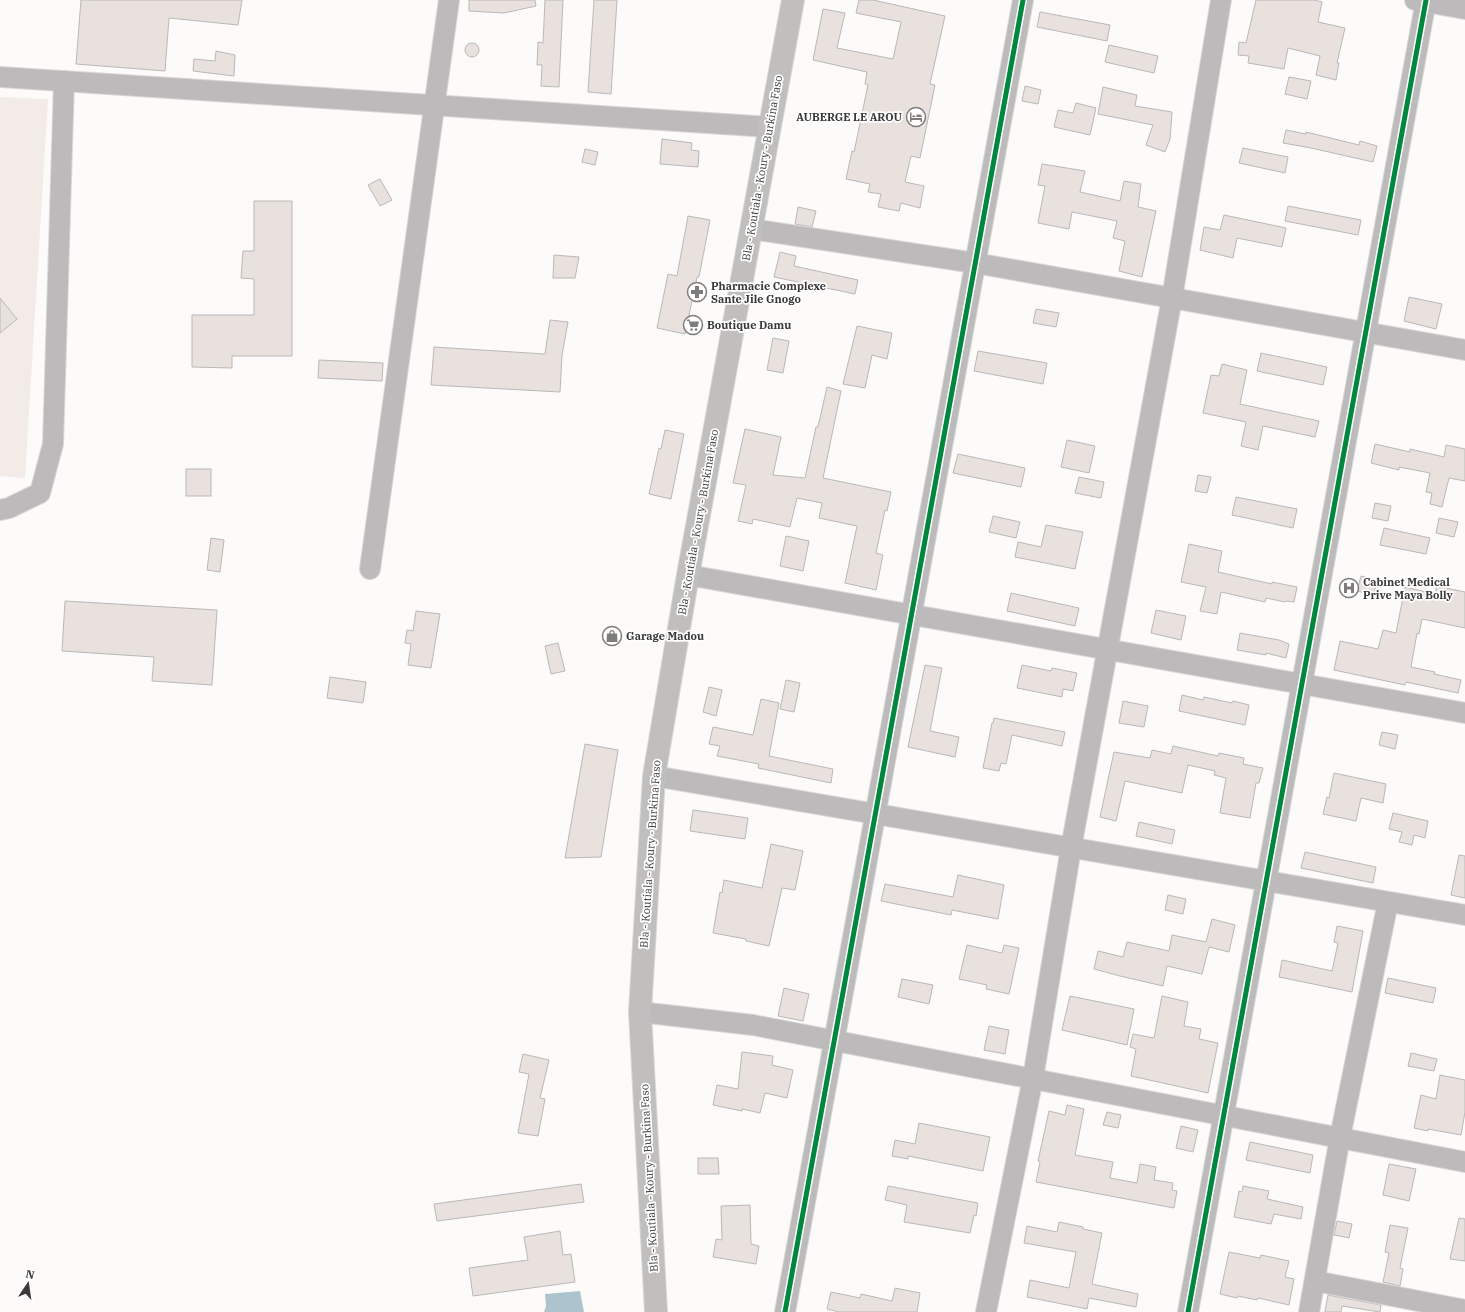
<svg xmlns="http://www.w3.org/2000/svg" width="1465" height="1312" font-family="'IBM Plex Serif',serif">
	<style>
		.built { fill: #f2ebe8 }
		.water { fill: #adc4ce }
		.building { fill: #e8e1dd; stroke: #bab8b8 }
		.lines { fill: none; stroke-linecap: round; stroke-linejoin: round }
		.street-casing { stroke: #d9d8d7; stroke-width: 22 }
		.primary-casing { stroke: #d9d8d7; stroke-width: 24 }
		.street { stroke: #bcbaba; stroke-width: 20 }
		.primary { stroke: #c0bfbd; stroke-width: 22 }
		.cycleway-casing { stroke: #fff; stroke-width: 8 }
		.cycleway { stroke: #00873e; stroke-width: 5 }
		.labels { text-anchor: middle; stroke-width: 3.5; stroke-linejoin: round; paint-order: stroke }
		.poi-label { font-size: 11px; font-weight: bold; fill: #3b3939; stroke: #fff; text-anchor: start }
		.street-label { font-size: 11px; fill: #3b3939; stroke: #fff }
	</style>
	<rect width="100%" height="100%" fill="#fdfbf9"/>
	<polygon class="built" points="0,97 48,99 25,478 0,476"/>
	<polygon class="water" points="580,1291 584,1312 544,1312 546,1306 545,1294"/>
	<g class="building">
		<polygon points="81,0 242,0 238,25 169,18 165,71 76,64"/>
		<polygon points="469,0 535,0 536,6 504,13 469,11"/>
		<polygon points="545,0 563,0 559,87 541,86 542,65 537,65 538,42 543,43"/>
		<polygon points="594,0 617,0 611,94 588,92"/>
		<polygon points="859,0 873,0 945,16 930,84 935,85 920,158 911,156 905,182 924,186 920,208 901,203 899,211 878,207 881,194 868,192 870,184 846,179 852,151 854,152 868,85 865,84 867,72 813,60 823,9 845,13 837,48 893,59 901,22 856,13"/>
		<polygon points="1256,0 1314,0 1322,2 1318,22 1345,28 1337,63 1339,63 1336,80 1316,75 1320,56 1288,48 1284,69 1248,63 1249,56 1238,55 1239,42 1246,43"/>
		<polygon points="1040,12 1110,25 1107,41 1037,27"/>
		<circle cx="472" cy="50" r="7"/>
		<polygon points="1109,45 1158,56 1154,73 1105,62"/>
		<polygon points="216,51 235,55 234,76 193,71 194,59 215,61"/>
		<polygon points="1289,77 1311,81 1307,99 1285,94"/>
		<polygon points="1025,86 1041,90 1038,104 1022,101"/>
		<polygon points="1103,87 1137,95 1135,106 1172,112 1170,139 1165,152 1146,145 1153,125 1098,114"/>
		<polygon points="1076,103 1096,108 1090,135 1054,127 1058,110 1073,113"/>
		<polygon points="1286,130 1306,134 1306,132 1359,145 1360,141 1377,146 1373,162 1311,148 1283,143"/>
		<polygon points="662,139 692,143 691,150 699,151 698,167 660,164"/>
		<polygon points="1243,148 1288,157 1285,173 1239,163"/>
		<polygon points="585,149 598,152 595,165 582,162"/>
		<polygon points="1042,164 1085,171 1080,192 1120,201 1124,181 1141,184 1138,207 1156,211 1142,277 1119,271 1125,241 1113,238 1117,221 1072,212 1069,229 1038,223 1045,186 1038,185"/>
		<polygon points="380,179 392,200 380,206 368,185"/>
		<polygon points="254,201 292,201 292,356 232,356 232,368 192,367 192,315 254,315 254,279 241,278 243,251 254,251"/>
		<polygon points="1288,206 1361,220 1358,235 1285,221"/>
		<polygon points="798,207 816,211 812,227 795,224"/>
		<polygon points="1224,215 1286,228 1282,247 1237,238 1233,258 1200,250 1204,227 1220,230"/>
		<polygon points="688,216 710,220 699,277 697,277 685,334 657,328 668,274 677,276"/>
		<polygon points="780,252 796,256 794,266 858,280 855,294 774,277"/>
		<polygon points="554,255 579,257 575,278 553,278"/>
		<polygon points="1409,297 1442,304 1436,329 1404,321"/>
		<polygon points="0,298 17,319 0,333"/>
		<polygon points="1036,309 1059,313 1056,327 1033,323"/>
		<polygon points="550,320 568,322 562,355 560,392 431,385 434,347 545,354"/>
		<polygon points="857,326 892,333 887,359 872,355 865,388 843,384"/>
		<polygon points="773,338 789,341 783,373 767,370"/>
		<polygon points="978,351 1047,363 1043,384 974,371"/>
		<polygon points="1261,353 1327,367 1323,385 1257,371"/>
		<polygon points="319,360 383,363 382,381 318,378"/>
		<polygon points="1222,364 1247,370 1240,404 1319,421 1315,437 1263,426 1258,450 1241,446 1246,422 1203,413 1211,375 1219,376"/>
		<polygon points="827,387 841,391 823,478 891,492 887,511 885,510 876,553 883,555 876,590 845,583 857,526 819,518 822,503 797,498 790,527 753,519 752,524 738,521 746,485 733,483 745,429 781,437 773,475 805,478 816,427 818,427"/>
		<polygon points="665,430 684,434 671,499 649,494 659,448 661,449"/>
		<polygon points="1067,440 1095,446 1089,473 1061,467"/>
		<polygon points="1375,444 1410,452 1410,449 1444,457 1446,445 1465,449 1465,481 1449,478 1442,507 1430,504 1432,493 1426,492 1430,473 1399,467 1399,470 1371,463"/>
		<polygon points="958,454 1025,468 1021,487 953,473"/>
		<rect x="186" y="469" width="25" height="27"/>
		<polygon points="1198,475 1211,477 1207,493 1195,491"/>
		<polygon points="1079,477 1104,482 1101,498 1075,493"/>
		<polygon points="1236,497 1297,509 1293,528 1232,515"/>
		<polygon points="1375,503 1391,506 1388,521 1372,518"/>
		<polygon points="993,516 1020,522 1016,538 989,532"/>
		<polygon points="1439,518 1458,522 1454,537 1436,533"/>
		<polygon points="1046,525 1083,532 1075,569 1015,557 1018,542 1041,547"/>
		<polygon points="1384,528 1430,538 1426,554 1380,545"/>
		<polygon points="786,536 809,541 803,571 780,566"/>
		<polygon points="211,538 224,540 220,572 207,570"/>
		<polygon points="1189,544 1222,551 1218,572 1272,584 1272,582 1297,587 1294,602 1286,601 1285,602 1266,598 1265,602 1221,592 1217,614 1200,611 1206,587 1181,582"/>
		<polygon points="1361,576 1377,580 1374,595 1357,591"/>
		<polygon points="1437,586 1465,592 1465,628 1422,619 1419,634 1417,633 1411,667 1435,672 1434,674 1461,680 1458,693 1406,682 1405,685 1334,670 1340,641 1378,649 1383,630 1396,633 1405,587 1435,594"/>
		<polygon points="1011,593 1079,608 1075,626 1007,611"/>
		<polygon points="65,601 217,610 212,685 152,681 154,657 62,651"/>
		<polygon points="1156,610 1186,616 1181,640 1151,633"/>
		<polygon points="416,611 440,614 431,668 408,665 411,644 405,643 407,630 413,631"/>
		<polygon points="1240,633 1279,640 1289,644 1286,658 1266,653 1266,655 1237,650"/>
		<polygon points="558,643 565,671 551,674 545,646"/>
		<polygon points="925,665 942,668 930,731 959,737 955,757 908,747"/>
		<polygon points="1022,665 1051,671 1052,668 1077,673 1073,691 1063,689 1062,697 1017,688"/>
		<polygon points="330,677 366,682 363,703 327,698"/>
		<polygon points="786,680 800,683 794,712 780,709"/>
		<polygon points="709,687 722,690 716,716 703,712"/>
		<polygon points="1182,695 1203,700 1204,697 1232,703 1233,701 1249,705 1245,725 1179,711"/>
		<polygon points="761,699 779,703 769,756 833,769 831,783 758,768 759,764 717,756 720,746 709,744 713,727 753,735"/>
		<polygon points="1123,701 1148,706 1144,727 1119,723"/>
		<polygon points="994,718 1065,732 1062,746 1012,735 1006,764 1001,763 999,771 983,768 992,723 993,723"/>
		<polygon points="1382,732 1398,735 1395,749 1379,745"/>
		<polygon points="585,744 618,750 601,857 565,858"/>
		<polygon points="1173,746 1218,756 1219,753 1244,758 1243,764 1263,768 1259,783 1256,783 1250,818 1220,813 1226,778 1214,775 1215,771 1188,765 1182,793 1125,781 1116,821 1100,817 1114,752 1150,758 1152,750 1171,754"/>
		<polygon points="1334,773 1386,784 1383,803 1361,798 1356,821 1323,814 1327,797 1329,798"/>
		<polygon points="693,810 748,818 745,839 690,831"/>
		<polygon points="1393,813 1428,821 1425,838 1414,835 1412,845 1399,842 1402,832 1389,829"/>
		<polygon points="1139,822 1175,830 1172,844 1136,836"/>
		<polygon points="771,844 803,851 795,890 782,888 769,946 746,941 746,939 713,933 720,892 722,893 724,880 762,888"/>
		<polygon points="1305,852 1376,867 1373,883 1301,868"/>
		<polygon points="1459,855 1465,856 1465,898 1451,895"/>
		<polygon points="958,875 1004,885 998,919 952,910 951,915 881,901 885,884 953,897"/>
		<polygon points="1168,895 1186,899 1183,914 1165,910"/>
		<polygon points="1212,919 1235,925 1229,952 1209,947 1202,974 1167,966 1163,986 1120,976 1094,969 1098,951 1123,957 1127,942 1169,951 1172,935 1206,942"/>
		<polygon points="1337,926 1363,931 1352,992 1279,977 1282,960 1332,971 1338,943 1334,942"/>
		<polygon points="967,945 1002,953 1004,945 1019,948 1009,994 986,989 987,985 959,979"/>
		<polygon points="1388,978 1436,988 1433,1003 1385,993"/>
		<polygon points="902,979 933,985 929,1004 898,997"/>
		<polygon points="784,988 809,994 803,1021 778,1016"/>
		<polygon points="1070,996 1134,1009 1127,1045 1062,1030"/>
		<polygon points="1162,996 1188,1002 1184,1026 1201,1029 1199,1039 1218,1043 1208,1093 1131,1076 1136,1049 1130,1047 1133,1034 1154,1038"/>
		<polygon points="989,1026 1009,1030 1005,1054 984,1050"/>
		<polygon points="742,1052 773,1056 772,1065 793,1070 787,1098 765,1093 760,1113 742,1109 742,1111 713,1105 717,1085 738,1089"/>
		<polygon points="1411,1053 1437,1059 1434,1071 1408,1066"/>
		<polygon points="523,1054 549,1060 540,1098 545,1099 538,1136 518,1133 529,1074 519,1072"/>
		<polygon points="1440,1075 1465,1080 1465,1112 1461,1135 1428,1129 1428,1131 1414,1128 1421,1095 1436,1099"/>
		<polygon points="1067,1105 1084,1109 1075,1155 1113,1162 1110,1178 1137,1183 1140,1164 1156,1167 1154,1180 1173,1183 1172,1190 1177,1191 1174,1208 1036,1182 1040,1162 1038,1161 1049,1111 1065,1115"/>
		<polygon points="1107,1112 1121,1115 1118,1128 1103,1125"/>
		<polygon points="919,1123 990,1137 983,1171 908,1156 908,1159 892,1156 895,1140 915,1144"/>
		<polygon points="1181,1126 1198,1130 1193,1152 1176,1148"/>
		<polygon points="1250,1142 1313,1155 1310,1173 1246,1160"/>
		<polygon points="698,1158 718,1158 719,1174 698,1174"/>
		<polygon points="1389,1164 1416,1169 1409,1201 1383,1195"/>
		<polygon points="581,1184 584,1202 437,1221 434,1204"/>
		<polygon points="888,1186 978,1203 976,1216 974,1215 970,1233 904,1222 907,1205 885,1200"/>
		<polygon points="1243,1186 1269,1191 1267,1199 1303,1207 1301,1219 1274,1214 1271,1224 1234,1217 1239,1191 1242,1192"/>
		<polygon points="750,1205 751,1244 759,1246 756,1264 713,1257 716,1239 722,1240 721,1206"/>
		<polygon points="1459,1218 1465,1219 1465,1261 1450,1259"/>
		<polygon points="1337,1221 1352,1224 1349,1238 1334,1235"/>
		<polygon points="1059,1222 1083,1227 1083,1229 1102,1233 1092,1284 1138,1294 1136,1307 1089,1298 1087,1309 1027,1297 1030,1280 1069,1288 1076,1252 1024,1243 1027,1226 1057,1232"/>
		<polygon points="1390,1225 1408,1228 1400,1268 1403,1269 1400,1286 1383,1282 1389,1253 1385,1252"/>
		<polygon points="560,1231 563,1255 571,1254 575,1282 473,1296 469,1268 528,1260 524,1237"/>
		<polygon points="1229,1252 1260,1258 1261,1255 1289,1261 1285,1277 1294,1279 1289,1305 1258,1298 1257,1300 1238,1296 1237,1298 1220,1294"/>
		<polygon points="895,1288 920,1293 917,1312 839,1312 827,1309 831,1292 860,1298 861,1294 892,1301"/>
		<polygon points="1328,1295 1381,1305 1380,1312 1342,1306 1341,1312 1325,1312"/>
	</g>
	<g class="lines">
		<defs>
			<g id="street">
				<polyline points="1415,0 1465,9"/>
				<polyline points="0,77 770,127"/>
				<polyline points="751,229 975,263 1465,350"/>
				<polyline points="0,510 9,508 40,493 53,444 64,81"/>
				<polyline points="370,569 449,0"/>
				<polyline points="688,575 1465,713"/>
				<polyline points="654,776 1465,915"/>
				<polyline points="640,1012 753,1025 1465,1162"/>
				<polyline points="1315,1281 1465,1310"/>
				<polyline points="785,1312 1023,0"/>
				<polyline points="986,1312 1033,1078 1071,848 1172,298 1221,0"/>
				<polyline points="1188,1312 1426,0"/>
				<polyline points="1309,1312 1340,1137 1388,902"/>
			</g>
			<polyline id="primary" points="656,1312 640,1012 654,776 688,575 793,0"/>
		</defs>
		<use href="#street" class="street-casing"/>
		<use href="#primary" class="primary-casing"/>
		<use href="#street" class="street"/>
		<use href="#primary" class="primary"/>
		<defs>
			<g id="cycleway">
				<polyline points="785,1312 1023,0"/>
				<polyline points="1188,1312 1426,0"/>
			</g>
		</defs>
		<use href="#cycleway" class="cycleway-casing"/>
		<use href="#cycleway" class="cycleway"/>
	</g>
	<defs>
		<symbol id="hotel-ring" viewBox="-11 -11 22 22"><circle r="9.5" fill="#fff" stroke="#7f7d7c" stroke-width="1.5"/><path d="M-6-4.5h1.5V1H6V5H4.5V3h-9V5H-6ZM-4 0a1.8 1.8 0 1 1 3.6 0ZM.5 0V-2.5h3Q6-2.5 6 0Z" fill="#7f7d7c"/></symbol>
		<symbol id="pharmacy-ring" viewBox="-11 -11 22 22"><circle r="9.5" fill="#fff" stroke="#7f7d7c" stroke-width="1.5"/><path d="M-2-6h4v4h4v4h-4v4h-4v-4h-4v-4h4Z" fill="#7f7d7c"/></symbol>
		<symbol id="supermarket-ring" viewBox="-11 -11 22 22"><circle r="9.5" fill="#fff" stroke="#7f7d7c" stroke-width="1.5"/><path d="M-6-5.5h2.5l.6 2H6L4.5 2H-2.5L-4.4-4H-6ZM-1.5 3.2a1.3 1.3 0 1 0 .1 0ZM3 3.2a1.3 1.3 0 1 0 .1 0Z" fill="#7f7d7c"/></symbol>
		<symbol id="hospital-ring" viewBox="-11 -11 22 22"><circle r="9.5" fill="#fff" stroke="#7f7d7c" stroke-width="1.5"/><path d="M-5-5h3v3.5h4V-5h3V5h-3V1.5h-4V5h-3Z" fill="#7f7d7c"/></symbol>
		<symbol id="shop-ring" viewBox="-11 -11 22 22"><circle r="9.5" fill="#fff" stroke="#7f7d7c" stroke-width="1.5"/><path d="M-5-2.5h2.3a2.7 3.5 0 0 1 5.4 0H5L5.5 6h-11ZM-1.5-2.5h3a1.5 2.3 0 0 0-3 0Z" fill="#7f7d7c"/></symbol>
	</defs>
	<g fill-rule="evenodd">
		<use href="#hotel-ring" x="905" y="106" width="22" height="22"/>
		<use href="#pharmacy-ring" x="686" y="281" width="22" height="22"/>
		<use href="#supermarket-ring" x="682" y="314" width="22" height="22"/>
		<use href="#hospital-ring" x="1338" y="577" width="22" height="22"/>
		<use href="#shop-ring" x="601" y="625" width="22" height="22"/>
	</g>
	<g class="labels">
		<g class="poi-label">
			<text x="902" y="121" text-anchor="end">AUBERGE LE AROU</text>
			<text x="711" y="290">Pharmacie Complexe<tspan x="711" dy="13">Sante Jile Gnogo</tspan></text>
			<text x="707" y="329">Boutique Damu</text>
			<text x="1363" y="586">Cabinet Medical<tspan x="1363" dy="13">Prive Maya Bolly</tspan></text>
			<text x="626" y="640">Garage Madou</text>
		</g>
		<g class="street-label">
			<text transform="translate(762 168) rotate(-80)" y="4">Bla - Koutiala - Koury - Burkina Faso</text>
			<text transform="translate(698 522) rotate(-80)" y="4">Bla - Koutiala - Koury - Burkina Faso</text>
			<text transform="translate(650 854) rotate(-86)" y="4">Bla - Koutiala - Koury - Burkina Faso</text>
			<text transform="translate(649 1178) rotate(-93)" y="4">Bla - Koutiala - Koury - Burkina Faso</text>
		</g>
	</g>
	<g transform="translate(28 1284) rotate(13)" stroke="#ffffff" stroke-width="3" paint-order="stroke">
	<path d="M0-3L7 15L0 10L-7 15Z" fill="#3b3939"/>
	<text y="-6" font-size="11" font-weight="bold" text-anchor="middle" fill="#3b3939">N</text>
	</g>
</svg>
